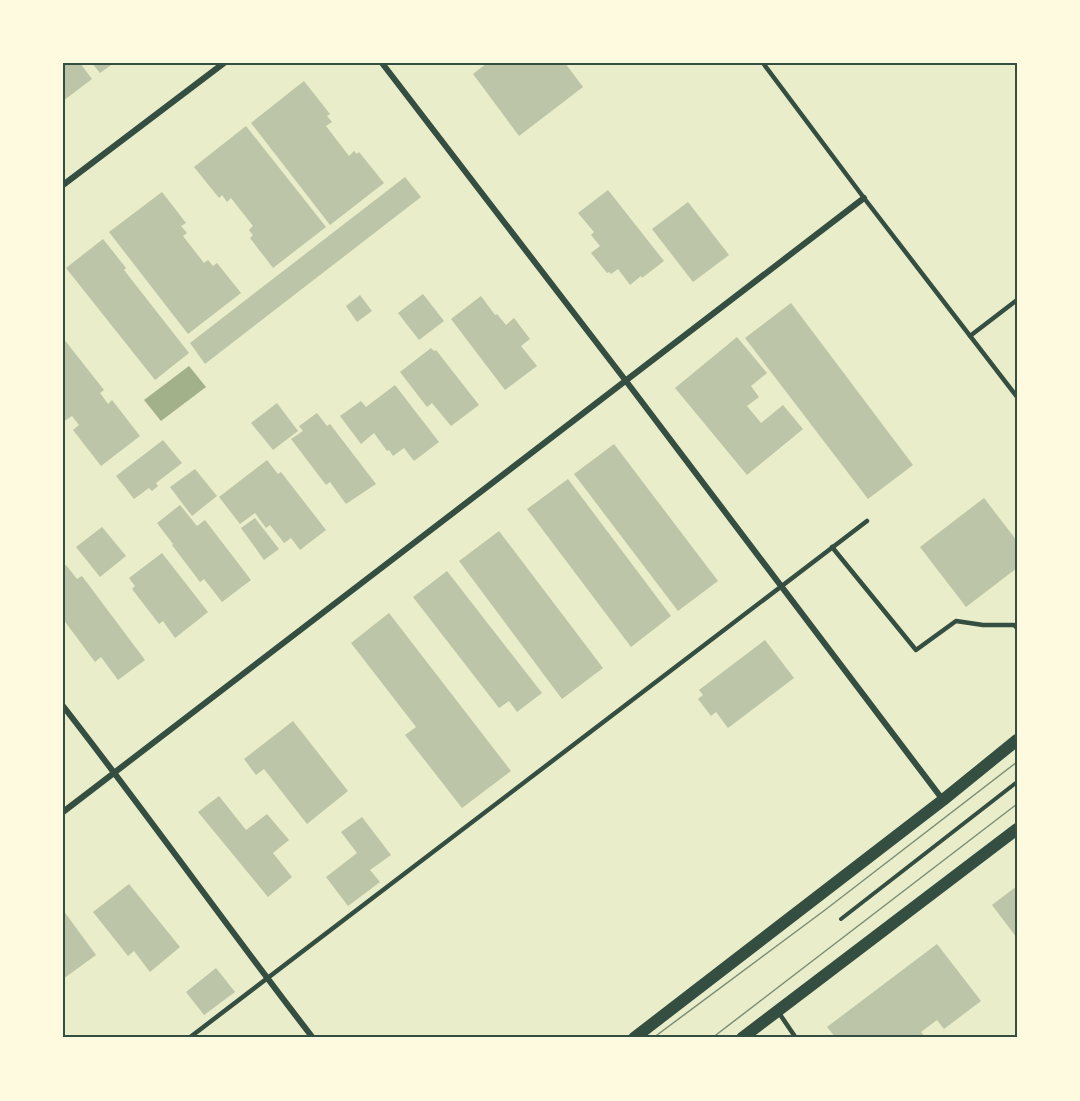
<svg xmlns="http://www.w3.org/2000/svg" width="1080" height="1101" font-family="Barlow,sans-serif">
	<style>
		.water { fill: #a3b18a }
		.building { fill: #bcc5a7 }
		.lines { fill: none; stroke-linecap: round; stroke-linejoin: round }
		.path { stroke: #344e41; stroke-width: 4 }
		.service { stroke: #344e41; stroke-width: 4.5 }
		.minor { stroke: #344e41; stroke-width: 6 }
		.secondary { stroke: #344e41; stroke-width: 12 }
		.tram { stroke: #7c8e77; stroke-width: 1.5 }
		.neatline { fill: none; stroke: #344e41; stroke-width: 2 }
	</style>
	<rect width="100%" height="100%" fill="#e9edc9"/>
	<polygon class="water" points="189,366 206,387 161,421 144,400"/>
	<g class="building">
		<polygon points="63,63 80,63 92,79 63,101"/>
		<polygon points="92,63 114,63 100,73"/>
		<polygon points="487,63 565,63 583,87 519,136 473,74"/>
		<polygon points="304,81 330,114 327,116 332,122 326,126 349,156 354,151 357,154 359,152 384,183 330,225 251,123"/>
		<polygon points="246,126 326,227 273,268 250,238 253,235 249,230 253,226 231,198 227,202 222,195 219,198 194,167"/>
		<polygon points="405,177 421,197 205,364 190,343"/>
		<polygon points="608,190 664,261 642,278 641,276 630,285 618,269 611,274 609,272 607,273 591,253 600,246 591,235 594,232 578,213"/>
		<polygon points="162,192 186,223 181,226 187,233 183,236 204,263 208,260 213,266 217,263 241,293 188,334 109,232"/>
		<polygon points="688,202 729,255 693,282 652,229"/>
		<polygon points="103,239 126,268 124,270 189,353 155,380 66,268"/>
		<polygon points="423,294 444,321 419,340 398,313"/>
		<polygon points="360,295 372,311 357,322 346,306"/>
		<polygon points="481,296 495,315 497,314 506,325 514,318 530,339 521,346 537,366 505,390 451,319"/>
		<polygon points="791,303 913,465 868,499 745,338"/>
		<polygon points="737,337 767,373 751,386 759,397 747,406 761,423 783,405 803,429 747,475 675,388"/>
		<polygon points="63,338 104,390 100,393 108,404 112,400 140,436 101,466 73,430 79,425 72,416 63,422"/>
		<polygon points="431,348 434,351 436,350 479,405 451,426 432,403 427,407 400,372"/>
		<polygon points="395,385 439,442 414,461 404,448 393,456 389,450 387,451 374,433 361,444 340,416 361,401 366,407"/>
		<polygon points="277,403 298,431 273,450 251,423"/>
		<polygon points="317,413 327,426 330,424 376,484 346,504 330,482 326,485 291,439 303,431 299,426"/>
		<polygon points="163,440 182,463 156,483 158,486 152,491 149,488 134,499 116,476"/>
		<polygon points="614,444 718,581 678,611 574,474"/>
		<polygon points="267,460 278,474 281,472 326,530 300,550 291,538 284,543 270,525 266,528 255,513 240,524 219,497"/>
		<polygon points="195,469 217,496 192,516 170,487"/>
		<polygon points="568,479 671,616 631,647 527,509"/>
		<polygon points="984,498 1017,541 1017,568 966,607 920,547"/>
		<polygon points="180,505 197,526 205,520 251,580 222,602 204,579 200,582 172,545 173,544 157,523"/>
		<polygon points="255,518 279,549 264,560 241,528"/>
		<polygon points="102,527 126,556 100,577 76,547"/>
		<polygon points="499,531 603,668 562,699 459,561"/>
		<polygon points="162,553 208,612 175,638 163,621 159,624 132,589 135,586 129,578"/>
		<polygon points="66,565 77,579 82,576 145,660 118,680 101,657 95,662 63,619 63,567"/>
		<polygon points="447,571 542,693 517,712 509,701 499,708 413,597"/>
		<polygon points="389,613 511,771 462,808 405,735 416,727 351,643"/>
		<polygon points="765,640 794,678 728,728 716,712 711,716 698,699 703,695 699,690"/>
		<polygon points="293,721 348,791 307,824 264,769 256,775 244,759"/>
		<polygon points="219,796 246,830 267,814 289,840 273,853 292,877 268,897 198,812"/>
		<polygon points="362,817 391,855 370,870 380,882 348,906 326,877 357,853 341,832"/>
		<polygon points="129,884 180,947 150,972 134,951 128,956 93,912"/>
		<polygon points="1017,886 1017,938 992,905"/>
		<polygon points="63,910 96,955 63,979"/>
		<polygon points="937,944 981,1001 944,1029 937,1020 921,1032 926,1038 836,1038 827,1027"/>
		<polygon points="216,968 235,992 204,1015 186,992"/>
	</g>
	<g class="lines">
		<polyline class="path" points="841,919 1017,782"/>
		<g class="service">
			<polyline points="763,63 864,198 1017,397"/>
			<polyline points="970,336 1017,300"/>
			<polyline points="832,547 916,650 956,621 983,625 1014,625 1017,628"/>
			<polyline points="779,1013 796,1038"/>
			<polyline points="189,1038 867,521"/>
		</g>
		<g class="minor">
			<polyline points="382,63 626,381 943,800"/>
			<polyline points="63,185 224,63"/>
			<path d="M63,706C148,815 228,928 313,1038"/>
			<polyline points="63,812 864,198"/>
		</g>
		<g class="secondary">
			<polyline points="634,1038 943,800 1017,740"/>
			<polyline points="742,1038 1017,829"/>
		</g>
		<g class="tram">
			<polyline points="653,1038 825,910 1017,762"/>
			<polyline points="712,1038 1017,804"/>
		</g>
	</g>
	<rect width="1080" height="1101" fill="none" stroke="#fefae0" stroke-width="129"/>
	<rect x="64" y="64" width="952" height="972" class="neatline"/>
</svg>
